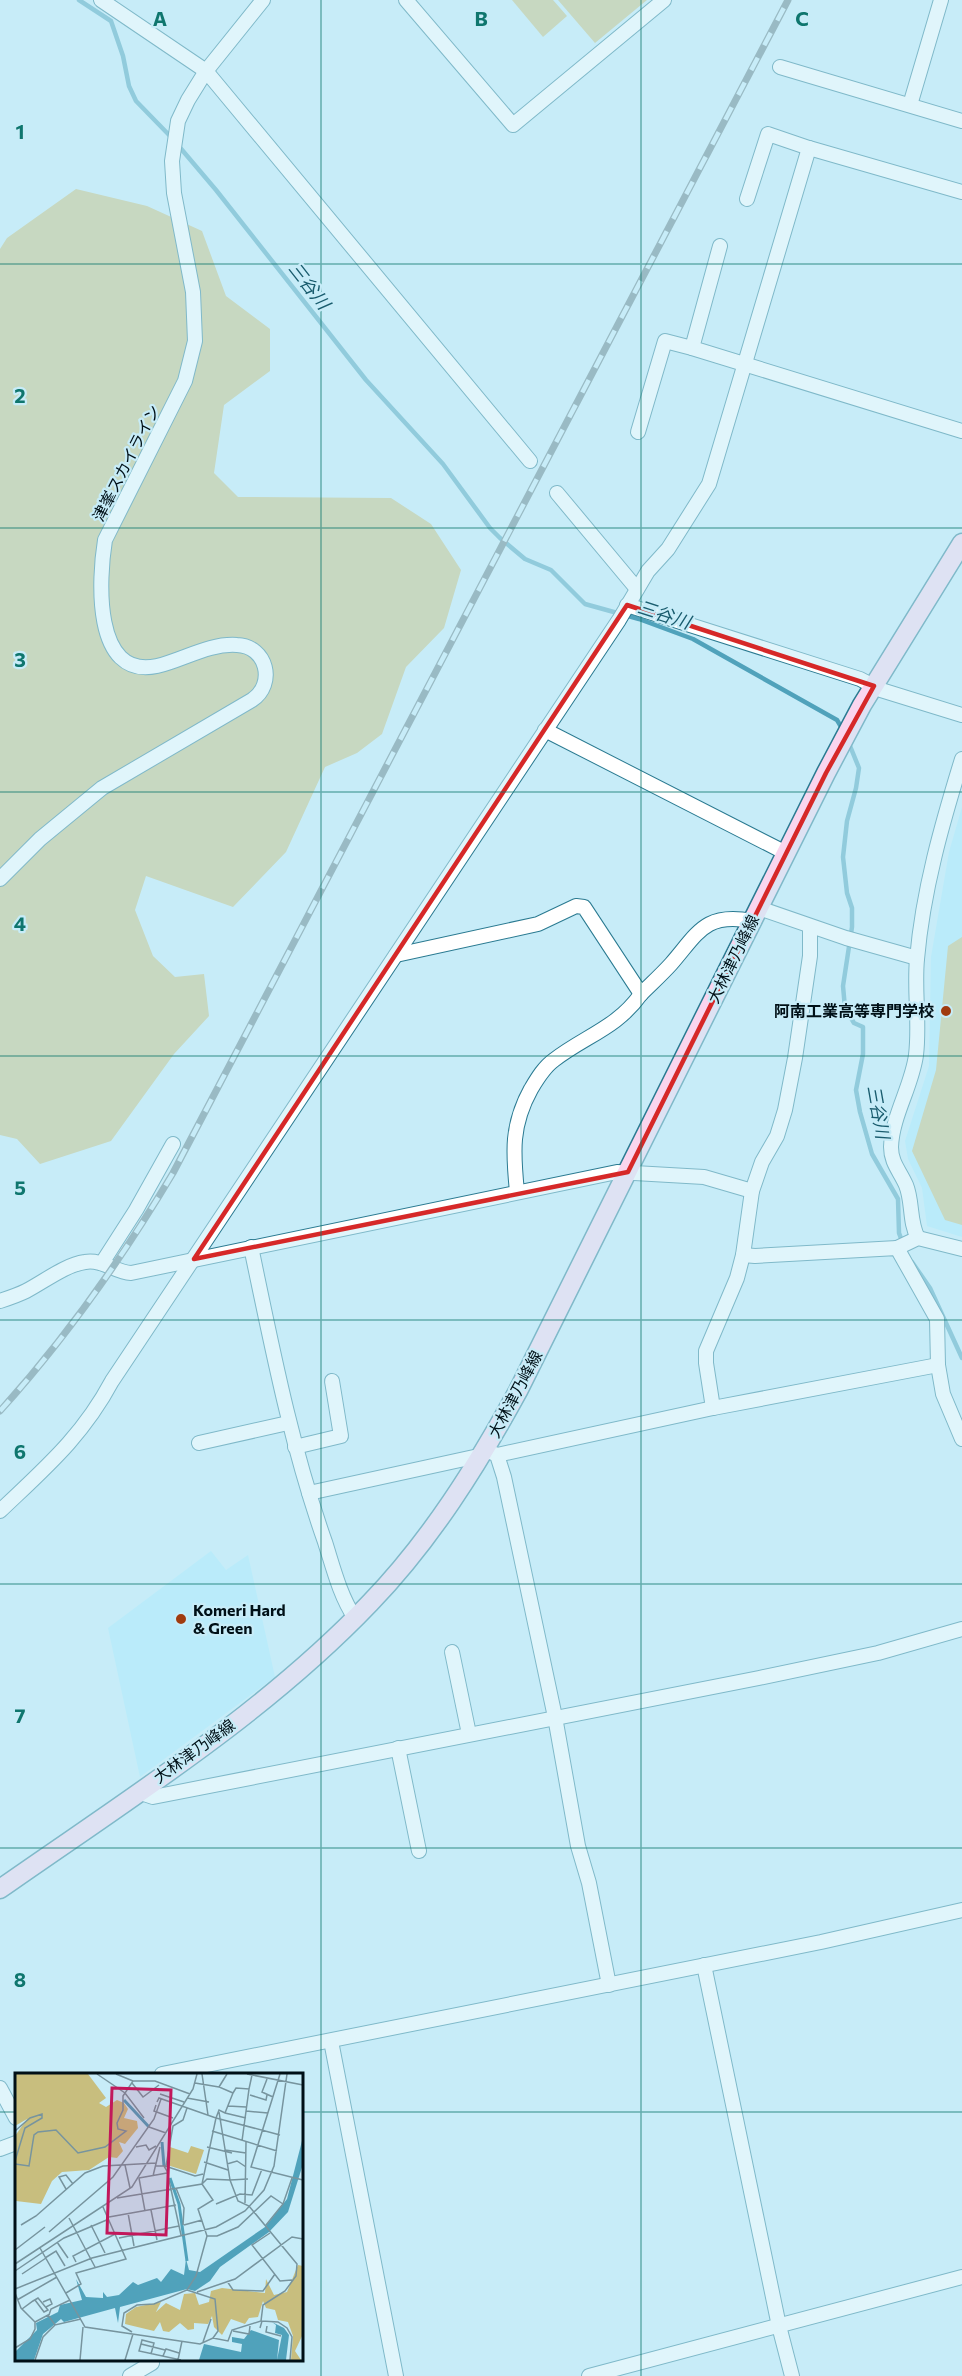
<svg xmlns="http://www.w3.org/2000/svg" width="962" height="2376" font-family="Commissioner,'Noto Sans JP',sans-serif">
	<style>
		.built { fill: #aae9fd }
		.green { fill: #c8be7e }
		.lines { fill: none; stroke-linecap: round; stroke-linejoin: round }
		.stream { stroke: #50a2bb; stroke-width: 4.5 }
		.street-casing { stroke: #2a7a91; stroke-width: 16 }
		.secondary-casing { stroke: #2a7a91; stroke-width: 21 }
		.street { stroke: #fff; stroke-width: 14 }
		.secondary { stroke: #fad5ee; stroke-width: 18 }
		.rail-casing { stroke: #637d86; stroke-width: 7 }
		.rail { stroke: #c7ecf8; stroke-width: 4.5; stroke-dasharray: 14; stroke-linecap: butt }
		.marked { fill: none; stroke: #d62828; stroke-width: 4.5; stroke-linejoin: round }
		.grid { fill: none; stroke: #0f766e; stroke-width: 1.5; stroke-opacity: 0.55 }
		.poi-dot { fill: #a03b0e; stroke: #c7ecf8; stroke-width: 2 }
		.labels { text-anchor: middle; stroke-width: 4.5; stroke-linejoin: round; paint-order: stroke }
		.street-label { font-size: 16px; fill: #001017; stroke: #c7ecf8 }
		.poi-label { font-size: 16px; font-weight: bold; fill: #001017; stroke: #c7ecf8; text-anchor: end }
		.water-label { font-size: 18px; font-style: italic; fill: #195c6e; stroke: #c7ecf8 }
		.inset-river { fill: none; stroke: #50a2bb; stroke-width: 3 }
		.inset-road { fill: none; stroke: #77949e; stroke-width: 1.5 }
		.view { fill: #c2185b; fill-opacity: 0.15; stroke: #c2185b; stroke-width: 3 }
		.inset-edge { fill: none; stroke: #001017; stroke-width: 3 }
		.grid-label { font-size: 20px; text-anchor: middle; font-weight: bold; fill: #0f766e; stroke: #c7ecf8; stroke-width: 4.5; stroke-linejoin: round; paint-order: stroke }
	</style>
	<rect width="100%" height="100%" fill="#c7ecf8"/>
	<g class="built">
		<polygon points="962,807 962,1237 927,1226 922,1188 908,1159 905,1141 929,1066 931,957 949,852"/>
		<polygon points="211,1551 226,1570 248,1555 275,1677 140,1777 108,1628"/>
	</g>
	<g class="green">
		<polygon points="512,0 553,0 567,16 543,37"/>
		<polygon points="558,0 647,0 595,43"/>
		<polygon points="76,189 147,206 202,231 226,296 270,329 270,371 224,405 214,473 238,497 391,498 431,524 461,570 444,628 406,667 382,734 357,753 325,767 286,852 233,907 146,876 135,910 153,956 175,977 204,974 209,1016 174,1054 111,1141 40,1164 17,1139 0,1135 0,249 7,238"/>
		<polygon points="962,937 962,1225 945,1220 912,1151 936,1070 948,946"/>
	</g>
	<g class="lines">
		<g class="stream">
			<polyline points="79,0 111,21 123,56 129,86 136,101 172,138"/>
			<polyline points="177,144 216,190 366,380 443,464 490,528 500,538 525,559 551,570 585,604 639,619 693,639 837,720 843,730"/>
			<polyline points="848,741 859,768 856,788 847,821 843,857 847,893 852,908 852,927 843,986 845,1008 854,1023 863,1027 863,1054 856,1090 860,1112 872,1154 898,1199 899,1233 903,1244"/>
			<polyline points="912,1262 930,1288 962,1358"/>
		</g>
		<defs>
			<g id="street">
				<polyline points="101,0 206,71 530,461"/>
				<polyline points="406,0 513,125 664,0"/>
				<polyline points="780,67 962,121"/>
				<polyline points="910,105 941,0"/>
				<polyline points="747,199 768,134 809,148 962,192"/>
				<polyline points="720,246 692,348 962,431"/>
				<polyline points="638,432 665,341 692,348"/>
				<polyline points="557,493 637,589"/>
				<polyline points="627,605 860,679 881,690 962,715"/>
				<polyline points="545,730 786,853"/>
				<path d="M0,879L40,839L102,788L252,700C276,684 267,646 237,645C209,643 183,660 157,666C92,680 99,577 105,540L185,381L195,341L193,292L174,193L172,161L178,121L188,100L206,71L263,0"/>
				<polyline points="759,908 846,938 917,958"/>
				<path d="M396,955L538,924L576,906L584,907L641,994C651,984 662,974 671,964C698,933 705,912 752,921"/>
				<path d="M517,1192C513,1152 511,1125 531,1089C537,1079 544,1067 554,1060C585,1036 617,1028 641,994"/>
				<path d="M918,1238C909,1222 913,1202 906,1185C900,1171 891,1163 891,1147C892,1116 912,1086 916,1055C920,1023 914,991 917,959C923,890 942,824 962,759"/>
				<path d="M251,1247C272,1347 291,1446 325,1542C333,1567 340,1596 355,1618"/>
				<polyline points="897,1248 918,1238 962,1249"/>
				<polyline points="743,1255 755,1256 897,1248 937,1319 938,1365 943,1394 962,1439"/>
				<polyline points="102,1263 136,1210 173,1144"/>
				<path d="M0,1301C9,1298 18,1295 26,1291C45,1281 65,1265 85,1262C102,1259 115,1272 131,1273L617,1172L704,1177L752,1191"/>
				<polyline points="713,1408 706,1363 706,1351 737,1278 743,1255 752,1191 762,1162 777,1136 785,1110 795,1058 810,956 810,927"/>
				<polyline points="199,1443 288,1423"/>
				<polyline points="295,1447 341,1436 332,1381"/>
				<polyline points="486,1450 497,1455 504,1477 555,1717 578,1846 589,1883 609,1985"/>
				<polyline points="497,1455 713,1408 938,1365"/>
				<polyline points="309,1493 483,1455"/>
				<path d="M0,1511C45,1468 82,1437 112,1381L619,620L648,571L668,549L709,484L809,148"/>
				<polyline points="452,1652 469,1734"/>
				<polyline points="398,1748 419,1851"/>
				<polyline points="138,1792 153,1797 759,1678 878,1653 962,1629"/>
				<polyline points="704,1965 779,2326 792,2376"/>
				<polyline points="331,2041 396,2376"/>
				<polyline points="162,2074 821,1942 962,1910"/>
				<polyline points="0,2088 16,2118"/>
				<polyline points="0,2149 16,2143"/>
				<polyline points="130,2376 152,2363"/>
				<polyline points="589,2376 962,2277"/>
			</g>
			<path id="secondary" d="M0,1889C127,1800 263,1715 370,1603C430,1541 477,1466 518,1391L826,773L862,705L962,543"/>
		</defs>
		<use href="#street" class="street-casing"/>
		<use href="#secondary" class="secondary-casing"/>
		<use href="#street" class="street"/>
		<use href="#secondary" class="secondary"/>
		<defs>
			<path id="rail" d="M0,1411C66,1338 123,1257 173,1173L788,0"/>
		</defs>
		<use href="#rail" class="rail-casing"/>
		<use href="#rail" class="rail"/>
	</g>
	<path d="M0 0H962V2376H0ZM627,605L874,686L826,773L628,1172L194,1259Z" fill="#c7ecf8" fill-opacity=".55" fill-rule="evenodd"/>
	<path class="marked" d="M627,605L874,686L826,773L628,1172L194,1259Z"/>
	<path class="grid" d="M321,0V2376M641,0V2376M0,264H962M0,528H962M0,792H962M0,1056H962M0,1320H962M0,1584H962M0,1848H962M0,2112H16M302,2112H962"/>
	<g class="poi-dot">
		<circle cx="946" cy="1011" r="6"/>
		<circle cx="181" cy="1619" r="6"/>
	</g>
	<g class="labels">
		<g class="street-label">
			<text transform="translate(126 463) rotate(-63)" y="6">津峯スカイライン</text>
			<text transform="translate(733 959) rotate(-64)" y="6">大林津乃峰線</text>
			<text transform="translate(515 1394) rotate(-62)" y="6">大林津乃峰線</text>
			<text transform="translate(194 1751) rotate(-36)" y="6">大林津乃峰線</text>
		</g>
		<g class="poi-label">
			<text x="934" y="1017">阿南工業高等専門学校</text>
			<text x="193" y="1616" text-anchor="start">Komeri Hard<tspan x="193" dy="18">&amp; Green</tspan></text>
		</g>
		<g class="water-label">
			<text transform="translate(309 286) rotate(52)" y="6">三谷川</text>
			<text transform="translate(664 615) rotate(18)" y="6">三谷川</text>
			<text transform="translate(878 1112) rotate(80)" y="6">三谷川</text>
		</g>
	</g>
	<g transform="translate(15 2073)">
		<rect width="288" height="288" fill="#c7ecf8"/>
		<path d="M0,1H73L91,25L84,30L91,34L102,27L109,30L113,36L109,45L122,48L123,55L110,71L104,69L108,78L102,85L94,84L74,97L47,99L37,108L26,131L1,128L0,63L12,46L0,53ZM176,73L189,77L181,101L152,92L155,74L173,80ZM283,192L288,193V261L280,278L286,287H276L278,263L273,249L263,247L260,237L251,235L248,228L243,244L234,245L230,251L216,246L207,262L199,254L197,243L193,251L179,250V256L173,257L165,250L154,259L148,258L145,249L139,258L110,251L111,241L121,234L146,229L141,239L151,230L165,237L169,221L180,220L184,232L194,229L196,218L207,215L250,220L251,206L259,222L272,219Z" fill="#c8be7e"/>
		<path d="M288,64V91L273,139L254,159L205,194L195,208L180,218L172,216L105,234L103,250L100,235L49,249L46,246L28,261L19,287H0V279L22,257L21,250L43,239L45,232L67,227L61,206L71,224L88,225V219L92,224L104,222L118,209L123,212L142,205L146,209L156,196L169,202L171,186L174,197L185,199L250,154L272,126ZM257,249L269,255L274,262L271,287H184L189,271L226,279L227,271L217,269V264L229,266L236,257L264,267L262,287L267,262L260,260L261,252Z" fill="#50a2bb"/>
		<path class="inset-river" d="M109,27L134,54M147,69L149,93M155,105L164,131L172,188"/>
		<path class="inset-road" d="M82,1L110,20L129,45M101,1L118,8M187,1L193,42M212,1L204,14L218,20L210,40L204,37L201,45L265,62M232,1L288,12M265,1L236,94L288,107M252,6L247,19L258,24M117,10L128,24L144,12M180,10L204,14M218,20L221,15L234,16L237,2M145,21L169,29M235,22L251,27L252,22M172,25L194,29M141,32L139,38L158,45M213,33L231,34M231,38L253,40M204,39L215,107L233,106M210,40L231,45M134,54L151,60M0,58L15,45L27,41V45L10,55L0,88M197,58L262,78M227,68L234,16M121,74L131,72L134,77L141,73M192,74L217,80M210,77L231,80M189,89L213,97M0,91L14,93L19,62L23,59L41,57L63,80L90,74L111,58L103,56L102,50L108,37V23L118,8H140L175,21M212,91L222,88L231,94M110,92L115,115M140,93H149L152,98L166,162M150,93L180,103L188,101M151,93L158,53L168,47L172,35M138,103L145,74M124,105L130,138M124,105L152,100M161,115L169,135L168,152M51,116L44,104L51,102L58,111M102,125L187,111L201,45L144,25L142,29M230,130L231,69M201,131L225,121L237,122L247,96M136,137L142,167M113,140L119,173M94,144L161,132M54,145L80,194M6,152L21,143L70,100L88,93L141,90M76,152L90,180M169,152L187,147M251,152L268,131L277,105M34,159L98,104L139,46L146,26M255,160L237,172L265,208L277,207M192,163H202L223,154L256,123L268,131M104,165L164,153M42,169L53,185M25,175L70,254L185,271L198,265L213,268L217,257L246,248L248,232L270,218L281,203L282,191L234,133L223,128L215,107L192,106L187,111L198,127L183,136L192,163L181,203L172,217L139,231L122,232L109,240L107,253L117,259M0,177L30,154M30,185L41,178L50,193M61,189L58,183L102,160M0,191L117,114L178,16L182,1M0,198L49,165L94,146M7,201L31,185M212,208L218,217L248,218L260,201M0,216L77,185L201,154L230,138L249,117L259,93L272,1M172,217L200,226L203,258L198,265M182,219L220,206L277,164L288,166M0,220L6,235L20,249V256L15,266L0,275M51,220L66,211L61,200L111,186L88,134M2,227L42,204M28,229L35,226L37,231L31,234M7,236L18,228L23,225L33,237L29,239L20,227M34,242L36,236L55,227M20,249L33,242L40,252L66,246M252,253L251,259L266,263M245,255L247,248L263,249L272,255L277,264L275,287M218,258L234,261L235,253M188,269L196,246M126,271L127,267L139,270L136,281M150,277L126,271L124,278L166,287M148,283L151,276L164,280M20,287L28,264L40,252M65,287L68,254M110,287L118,261M163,287L167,268"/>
		<path class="view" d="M97,15L156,17L151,162L92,160Z"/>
		<rect width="288" height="288" class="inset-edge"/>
	</g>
	<g class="grid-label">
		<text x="160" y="26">A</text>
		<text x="481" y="26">B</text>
		<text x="802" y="26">C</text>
		<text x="20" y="139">1</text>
		<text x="20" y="403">2</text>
		<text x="20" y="667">3</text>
		<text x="20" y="931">4</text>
		<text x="20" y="1195">5</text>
		<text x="20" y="1459">6</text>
		<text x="20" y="1723">7</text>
		<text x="20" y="1987">8</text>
	</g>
</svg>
